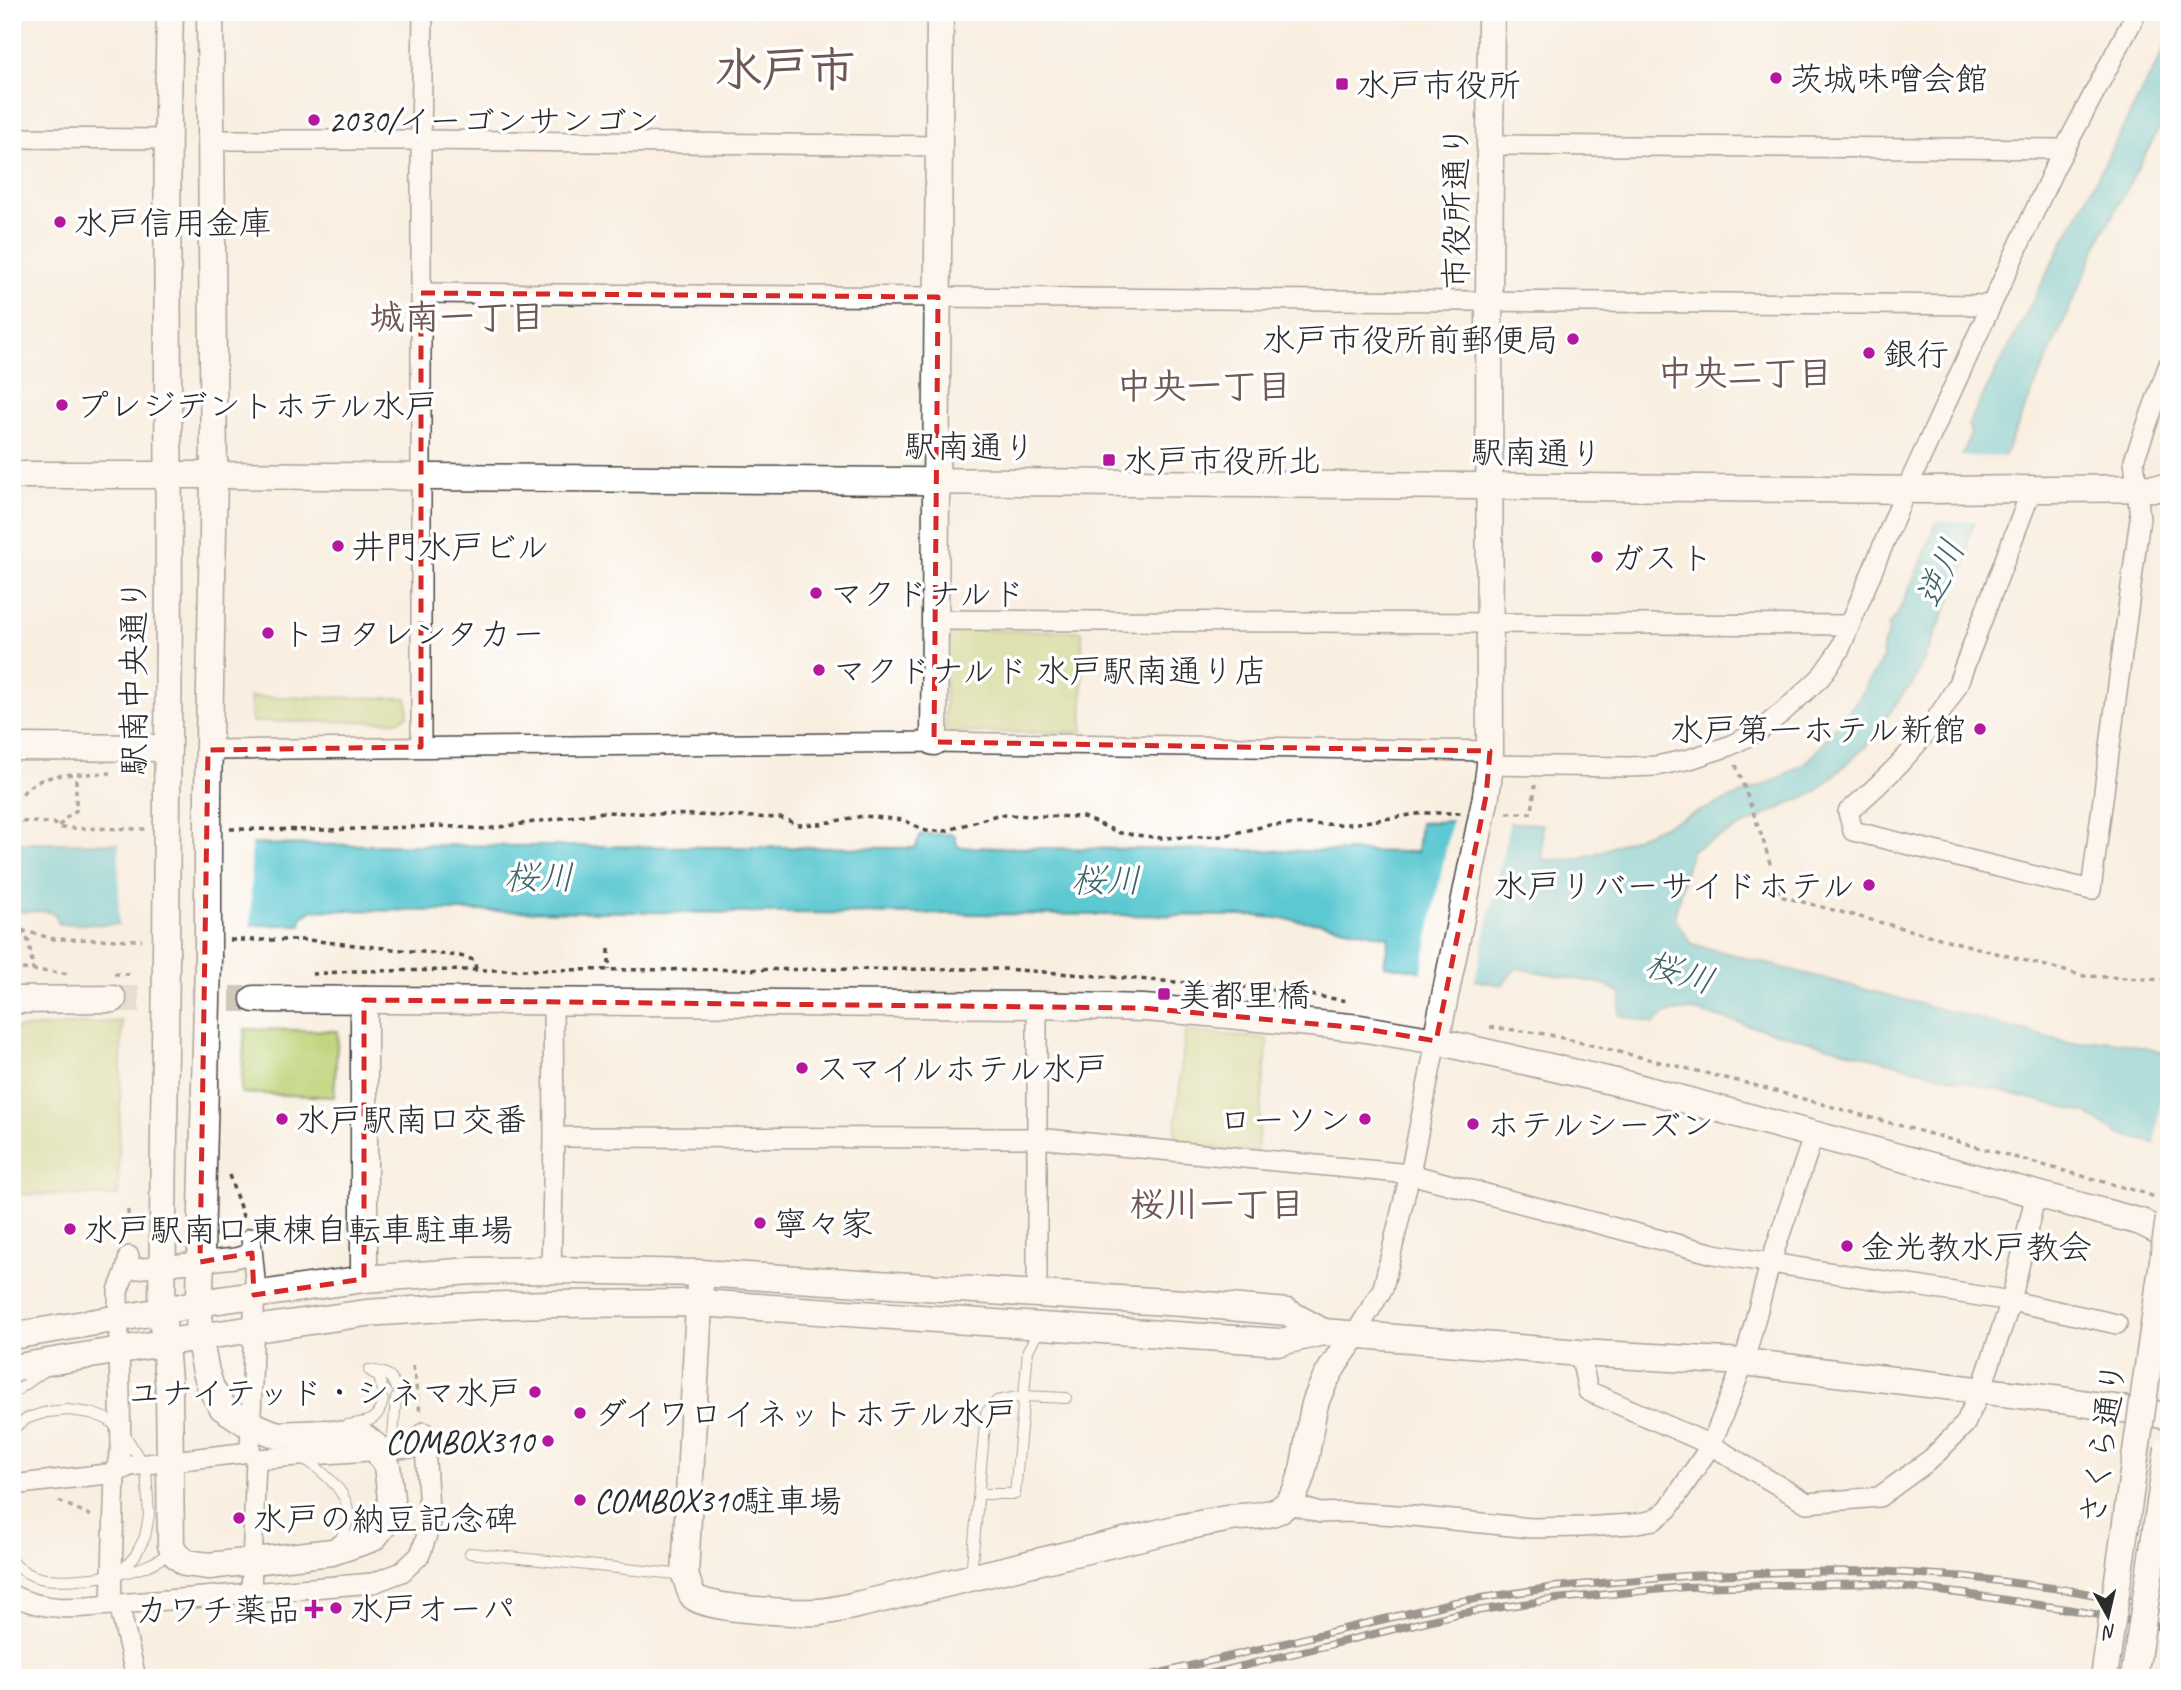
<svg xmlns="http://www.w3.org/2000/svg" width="2181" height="1690" font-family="Caveat,'Klee One',sans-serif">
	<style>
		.green { fill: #bdd276; stroke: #747e50; stroke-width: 2 }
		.water { fill: #5bc8d1; stroke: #437a7e; stroke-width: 2 }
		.pier { fill: #f9efe1 }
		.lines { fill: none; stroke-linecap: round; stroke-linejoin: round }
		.secondary-tunnel { stroke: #d0c8bd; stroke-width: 26; stroke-dasharray: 26 13; stroke-linecap: butt }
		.lane-casing { stroke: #4a4846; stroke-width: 12 }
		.street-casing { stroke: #4a4846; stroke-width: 22 }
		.secondary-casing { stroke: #4a4846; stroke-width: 29 }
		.path { stroke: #4a4846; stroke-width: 3.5; stroke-dasharray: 5 5; stroke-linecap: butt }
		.lane { stroke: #fff; stroke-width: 10 }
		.street { stroke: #fff; stroke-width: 19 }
		.secondary { stroke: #fff; stroke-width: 26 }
		.rail-casing { stroke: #2b2b2b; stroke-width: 8 }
		.rail { stroke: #fff; stroke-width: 5; stroke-dasharray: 16; stroke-linecap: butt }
		.secondary-bridge-casing { stroke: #4a4846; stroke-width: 29; stroke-linecap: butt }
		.secondary-bridge { stroke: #fff; stroke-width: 26 }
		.marked { fill: none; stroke: #d62828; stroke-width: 5; stroke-dasharray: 14 9; stroke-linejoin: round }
		.poi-dot { fill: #b5179e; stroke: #fff; stroke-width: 2.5 }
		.labels { text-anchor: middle; stroke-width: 7; stroke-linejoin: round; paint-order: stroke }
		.poi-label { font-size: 33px; fill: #2b2b2b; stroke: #fff; text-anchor: start }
		.street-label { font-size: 33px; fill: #2b2b2b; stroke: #fff }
		.neighbourhood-label { font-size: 35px; font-weight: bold; fill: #715752; stroke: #fff }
		.water-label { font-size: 35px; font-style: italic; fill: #3c6265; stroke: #fff }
		.town-label { font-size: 47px; font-weight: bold; fill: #715752; stroke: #fff }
	</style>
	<rect width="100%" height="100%" fill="#fff"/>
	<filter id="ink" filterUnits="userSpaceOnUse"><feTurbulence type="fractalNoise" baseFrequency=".0143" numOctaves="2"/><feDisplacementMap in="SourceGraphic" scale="14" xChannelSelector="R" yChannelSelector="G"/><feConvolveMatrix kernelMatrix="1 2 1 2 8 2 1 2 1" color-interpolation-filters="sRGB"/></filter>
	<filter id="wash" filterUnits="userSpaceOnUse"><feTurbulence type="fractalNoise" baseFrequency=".00686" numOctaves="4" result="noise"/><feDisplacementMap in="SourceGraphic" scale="28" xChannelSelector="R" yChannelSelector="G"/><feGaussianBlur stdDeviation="1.57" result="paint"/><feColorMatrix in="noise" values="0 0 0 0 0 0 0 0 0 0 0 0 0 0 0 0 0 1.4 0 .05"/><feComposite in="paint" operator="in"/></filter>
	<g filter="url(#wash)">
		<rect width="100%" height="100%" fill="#f9efe1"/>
		<g class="green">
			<polygon points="954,630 1082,631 1083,732 950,733 945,728 946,636"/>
			<polygon points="250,697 407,698 408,715 399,721 252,722"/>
			<polygon points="122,1021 118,1196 15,1194 12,1029"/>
			<polygon points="245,1029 338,1031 334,1097 241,1093"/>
			<polygon points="1185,1031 1268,1039 1257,1152 1174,1144"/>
		</g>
		<polygon class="water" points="2169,40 2169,110 2100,239 1967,540 1970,555 1911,688 1906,690 1865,747 1817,791 1691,850 1674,918 1692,944 2070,1043 2109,1040 2163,1052 2169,1056 2169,1147 2119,1134 2086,1113 1690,1010 1666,1013 1654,1024 1619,1015 1621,994 1604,984 1516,968 1502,985 1384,965 1389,937 1321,923 1256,916 313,910 302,917 301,925 59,924 55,914 45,911 12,912 12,843 915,848 921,834 954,834 958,847 1417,852 1420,823 1450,821 1542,824 1543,860 1577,859 1600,852 1776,780 1810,759 1859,698 1883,657 1882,648 1889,632 1888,626 1897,615 1922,560 1971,433 1968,425"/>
		<g class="pier">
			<polygon points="1958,456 2008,457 1980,521 1934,521"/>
			<polygon points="1452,818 1510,820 1474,984 1421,975"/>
			<polygon points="119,840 251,841 251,928 119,928"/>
			<polygon points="2168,1051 2169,1052 2169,1150 2155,1147"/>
		</g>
	</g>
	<g filter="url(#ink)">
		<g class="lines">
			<polyline class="secondary-tunnel" points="113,999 254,999"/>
			<defs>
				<g id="lane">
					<path d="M369,1370C382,1372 390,1372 395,1386"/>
					<polyline points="369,1370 379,1377 382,1388"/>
					<polyline points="12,1394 43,1372"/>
					<path d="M346,1425C366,1422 378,1423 383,1400"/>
					<polyline points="12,1429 28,1418 47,1412 68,1410 91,1413 107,1419 124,1433 146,1470 149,1515 145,1537 135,1556 119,1574"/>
					<polyline points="385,1452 393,1436 396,1398"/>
					<path d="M304,1458C333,1479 366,1506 337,1544"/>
					<polyline points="979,1494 1015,1494 1028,1350 1040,1329"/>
					<polyline points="470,1553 685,1575"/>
					<path d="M12,1562C20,1569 30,1576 40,1578C67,1584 155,1575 169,1550"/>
					<polyline points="971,1575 986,1413 997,1401 1023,1396 1066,1398"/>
				</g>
				<g id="street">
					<polyline points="12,138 167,139"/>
					<polyline points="213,140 421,140 939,146"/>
					<polyline points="1490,145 2063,149"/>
					<polyline points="421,293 1990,305"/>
					<path d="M2031,491L1957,686C1928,738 1892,774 1848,812L1853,831L2091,890L2140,518L2134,460L2169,364"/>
					<polyline points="935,620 1850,625"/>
					<polyline points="421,747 421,140 423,12"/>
					<polyline points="208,750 934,742 1490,751"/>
					<polyline points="1490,765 1628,767 1656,766 1690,759 1729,746 1759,731 1784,711 1820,678 1839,651 1906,490 2054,169 2137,12"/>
					<polyline points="554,1137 1037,1138 1410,1174 1714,1254 2011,1301 2117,1324"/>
					<polyline points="251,1238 255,1279 250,1452 256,1459 425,1447 424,1432"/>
					<polyline points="126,1270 235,1258 252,1253"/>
					<polyline points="551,1270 554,1137 553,1001"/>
					<polyline points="1037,1295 1037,1005"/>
					<polyline points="1354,1336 1383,1288 1410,1174 1436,1041"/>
					<polyline points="1580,1353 1588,1391 1711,1445 1807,1503 1879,1497 1931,1459 1965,1424 1981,1390 2011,1301 2036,1193"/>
					<polyline points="256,1459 251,1593 373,1583 402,1572 420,1555 430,1526 425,1447"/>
					<polyline points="12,1485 115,1473 130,1466 250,1452"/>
					<polyline points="1288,1503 1320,1513 1348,1512 1413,1516 1531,1528 1582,1527 1632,1524 1654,1520 1668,1509 1711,1445 1744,1362 1770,1264 1814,1134"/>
					<path d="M12,1595C47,1613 81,1608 119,1604"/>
					<polyline points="111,1605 115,1473 121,1449 118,1291 126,1270 129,1256"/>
					<polyline points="136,1678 119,1604 251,1593"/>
				</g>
				<g id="secondary">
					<polyline points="12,475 214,475 1927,490 2169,488"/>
					<polyline points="934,742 940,12"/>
					<polyline points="12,747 168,748"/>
					<path d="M167,794C173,533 163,273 170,12"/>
					<polyline points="208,794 214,475 210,12"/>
					<polyline points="1486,796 1490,765 1489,301 1491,12"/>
					<polyline points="166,956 162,1311 169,1392 171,1545 175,1554 186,1563 209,1566 332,1552 373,1538 382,1527 388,1515 391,1499 387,1466 375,1446 365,1438 325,1433 277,1435 245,1422 222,1407 211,1388 206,1372 199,1337 208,958"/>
					<polyline points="254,999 1037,1005 1143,1008 1198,1012 1360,1028 1436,1041 1633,1086 2141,1222 2169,1236"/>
					<polyline points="12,1000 113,999"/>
					<polyline points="364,1000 364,1279"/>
					<polyline points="1436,1041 1446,991"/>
					<path d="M700,1285L685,1575C688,1581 689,1591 693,1596C705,1610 797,1613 818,1612C832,1611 847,1607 861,1604L1179,1528C1196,1525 1214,1521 1232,1518C1247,1516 1265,1517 1279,1510C1309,1494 1306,1430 1316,1401C1325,1376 1339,1356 1354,1336"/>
					<polyline points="12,1336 162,1311 199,1303 364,1279 472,1271 551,1270 700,1273 1183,1303 1287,1312 1323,1332"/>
					<polyline points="12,1368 199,1337 366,1313 475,1306 551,1304 699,1303 1281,1342 1323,1332 1580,1353 1744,1362 2061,1400 2169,1416"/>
				</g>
			</defs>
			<use href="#lane" class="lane-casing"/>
			<use href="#street" class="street-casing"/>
			<use href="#secondary" class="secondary-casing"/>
			<g class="path">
				<polyline points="1736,765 1762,837 1780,896 2084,976 2169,980"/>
				<path d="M12,795L23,793C41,770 83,775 110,773"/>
				<polyline points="1507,813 1532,813 1535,785"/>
				<polyline points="12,821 53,823 62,828 145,829"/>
				<polyline points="59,826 71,813 76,811 76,775"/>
				<polyline points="230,829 327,830 440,826 486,829 604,812 782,818 799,825 819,824 863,816 904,820 926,831 945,831 997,815 1083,817 1120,833 1161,838 1222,836 1270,825 1352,824 1423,813 1461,813"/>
				<polyline points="12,929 21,930 54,939 142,940"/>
				<polyline points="21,930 29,942 33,970"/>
				<polyline points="230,940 307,940 460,956 474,960 476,969"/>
				<polyline points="609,949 609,970"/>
				<polyline points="12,968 71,974"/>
				<polyline points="114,974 133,974"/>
				<polyline points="312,974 353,971 476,970 1005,969 1268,989 1349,1001"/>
				<polyline points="1490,1027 1546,1034 1746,1083 2144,1193 2157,1198"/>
				<polyline points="229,1175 244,1219"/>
				<polyline points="128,1210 128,1236"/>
				<polyline points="413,1366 420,1412"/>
				<polyline points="59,1501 94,1517"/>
			</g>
			<use href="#lane" class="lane"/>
			<use href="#street" class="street"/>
			<use href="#secondary" class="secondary"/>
			<defs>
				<g id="rail">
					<polyline points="1140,1678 1455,1602 1555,1587 1685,1576 1784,1572 1877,1571 1968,1577 2068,1590 2169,1608"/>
					<polyline points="1193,1678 1456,1614 1556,1599 1685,1587 1873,1583 1965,1594 2067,1609 2169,1628"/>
				</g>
			</defs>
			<use href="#rail" class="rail-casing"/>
			<use href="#rail" class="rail"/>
			<defs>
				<g id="secondary-bridge">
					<polyline points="208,794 208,958"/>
					<polyline points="166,956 167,794"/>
					<polyline points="1446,991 1486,796"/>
					<polyline points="2104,1678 2169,1218"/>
					<polyline points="2134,1678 2168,1449"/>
				</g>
			</defs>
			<use href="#secondary-bridge" class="secondary-bridge-casing"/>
			<use href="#secondary-bridge" class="secondary-bridge"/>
		</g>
	</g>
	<path d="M0 0H2181V1690H0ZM421,293L938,297L934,742L1490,751L1486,796L1436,1041L1360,1028L1143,1008L364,1000V1279L254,1295L252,1253L200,1262L208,750L421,747Z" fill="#f9efe1" fill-opacity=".55" fill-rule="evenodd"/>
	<path class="marked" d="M421,293L938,297L934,742L1490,751L1486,796L1436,1041L1360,1028L1143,1008L364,1000V1279L254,1295L252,1253L200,1262L208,750L421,747Z"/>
	<g class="poi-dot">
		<circle cx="1776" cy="78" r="7"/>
		<rect x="1335" y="77" width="14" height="14" rx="3.5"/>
		<circle cx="314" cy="120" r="7"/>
		<circle cx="60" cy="222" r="7"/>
		<circle cx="1573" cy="339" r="7"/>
		<circle cx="1869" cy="353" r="7"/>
		<circle cx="62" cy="405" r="7"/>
		<rect x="1102" y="453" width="14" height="14" rx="3.5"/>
		<circle cx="338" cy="546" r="7"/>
		<circle cx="1597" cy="557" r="7"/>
		<circle cx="816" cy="593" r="7"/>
		<circle cx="268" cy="633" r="7"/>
		<circle cx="819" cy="670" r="7"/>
		<circle cx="1980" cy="729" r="7"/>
		<circle cx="1869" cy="885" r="7"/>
		<rect x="1157" y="987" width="14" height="14" rx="3.5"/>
		<circle cx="802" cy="1068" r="7"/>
		<circle cx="282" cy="1119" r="7"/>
		<circle cx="1365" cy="1119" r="7"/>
		<circle cx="1473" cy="1124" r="7"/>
		<circle cx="760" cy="1223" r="7"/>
		<circle cx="70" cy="1229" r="7"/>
		<circle cx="1847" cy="1246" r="7"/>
		<circle cx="535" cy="1392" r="7"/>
		<circle cx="580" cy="1413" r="7"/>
		<circle cx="548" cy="1441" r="7"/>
		<circle cx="580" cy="1500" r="7"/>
		<circle cx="239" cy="1518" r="7"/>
		<circle cx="336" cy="1608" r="7"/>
		<path d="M310.5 1598.5h7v7h7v7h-7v7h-7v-7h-7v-7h7z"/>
	</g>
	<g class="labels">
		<g class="poi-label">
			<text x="1790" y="90">茨城味噌会館</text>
			<text x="1356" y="96">水戸市役所</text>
			<text x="328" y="132">2030/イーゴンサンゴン</text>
			<text x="74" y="234">水戸信用金庫</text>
			<text x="1559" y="351" text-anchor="end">水戸市役所前郵便局</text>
			<text x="1883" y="365">銀行</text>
			<text x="76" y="417">プレジデントホテル水戸</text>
			<text x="1123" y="472">水戸市役所北</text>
			<text x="352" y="558">井門水戸ビル</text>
			<text x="1611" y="569">ガスト</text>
			<text x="830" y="605">マクドナルド</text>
			<text x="282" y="645">トヨタレンタカー</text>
			<text x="833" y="682">マクドナルド 水戸駅南通り店</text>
			<text x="1966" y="741" text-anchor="end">水戸第一ホテル新館</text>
			<text x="1855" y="897" text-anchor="end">水戸リバーサイドホテル</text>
			<text x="1178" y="1006">美都里橋</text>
			<text x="816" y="1080">スマイルホテル水戸</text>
			<text x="296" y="1131">水戸駅南口交番</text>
			<text x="1351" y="1131" text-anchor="end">ローソン</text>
			<text x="1487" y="1136">ホテルシーズン</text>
			<text x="774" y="1235">寧々家</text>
			<text x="84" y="1241">水戸駅南口東棟自転車駐車場</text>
			<text x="1861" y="1258">金光教水戸教会</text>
			<text x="521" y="1404" text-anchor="end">ユナイテッド・シネマ水戸</text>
			<text x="594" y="1425">ダイワロイネットホテル水戸</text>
			<text x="534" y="1453" text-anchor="end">COMBOX310</text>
			<text x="594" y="1512">COMBOX310駐車場</text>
			<text x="253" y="1530">水戸の納豆記念碑</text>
			<text x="350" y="1620">水戸オーパ</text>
			<text x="300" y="1621" text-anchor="end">カワチ薬品</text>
		</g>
		<g class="street-label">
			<text transform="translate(1455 207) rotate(-90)" y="12">市役所通り</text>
			<text transform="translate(970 446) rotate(1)" y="12">駅南通り</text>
			<text transform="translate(1537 452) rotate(1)" y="12">駅南通り</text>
			<text transform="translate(133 677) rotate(-90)" y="12">駅南中央通り</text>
			<text transform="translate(2102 1443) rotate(-82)" y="12">さくら通り</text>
		</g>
		<g class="neighbourhood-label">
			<text x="457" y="329">城南一丁目</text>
			<text x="1745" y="385">中央二丁目</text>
			<text x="1204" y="398">中央一丁目</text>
			<text x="1217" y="1216">桜川一丁目</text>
		</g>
		<g class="water-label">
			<text transform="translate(1940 573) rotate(-66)" y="12">逆川</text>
			<text x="539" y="889">桜川</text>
			<text x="1106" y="892">桜川</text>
			<text transform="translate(1680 972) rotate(17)" y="12">桜川</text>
		</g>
		<g class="town-label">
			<text x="785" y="85">水戸市</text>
		</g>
	</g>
	<rect width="2181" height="1690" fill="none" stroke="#fff" stroke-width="42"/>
	<g transform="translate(2108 1616) rotate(172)" stroke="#ffffff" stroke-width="5" paint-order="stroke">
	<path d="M0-5L12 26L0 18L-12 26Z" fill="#2b2b2b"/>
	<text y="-10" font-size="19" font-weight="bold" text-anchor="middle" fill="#2b2b2b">N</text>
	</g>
</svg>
